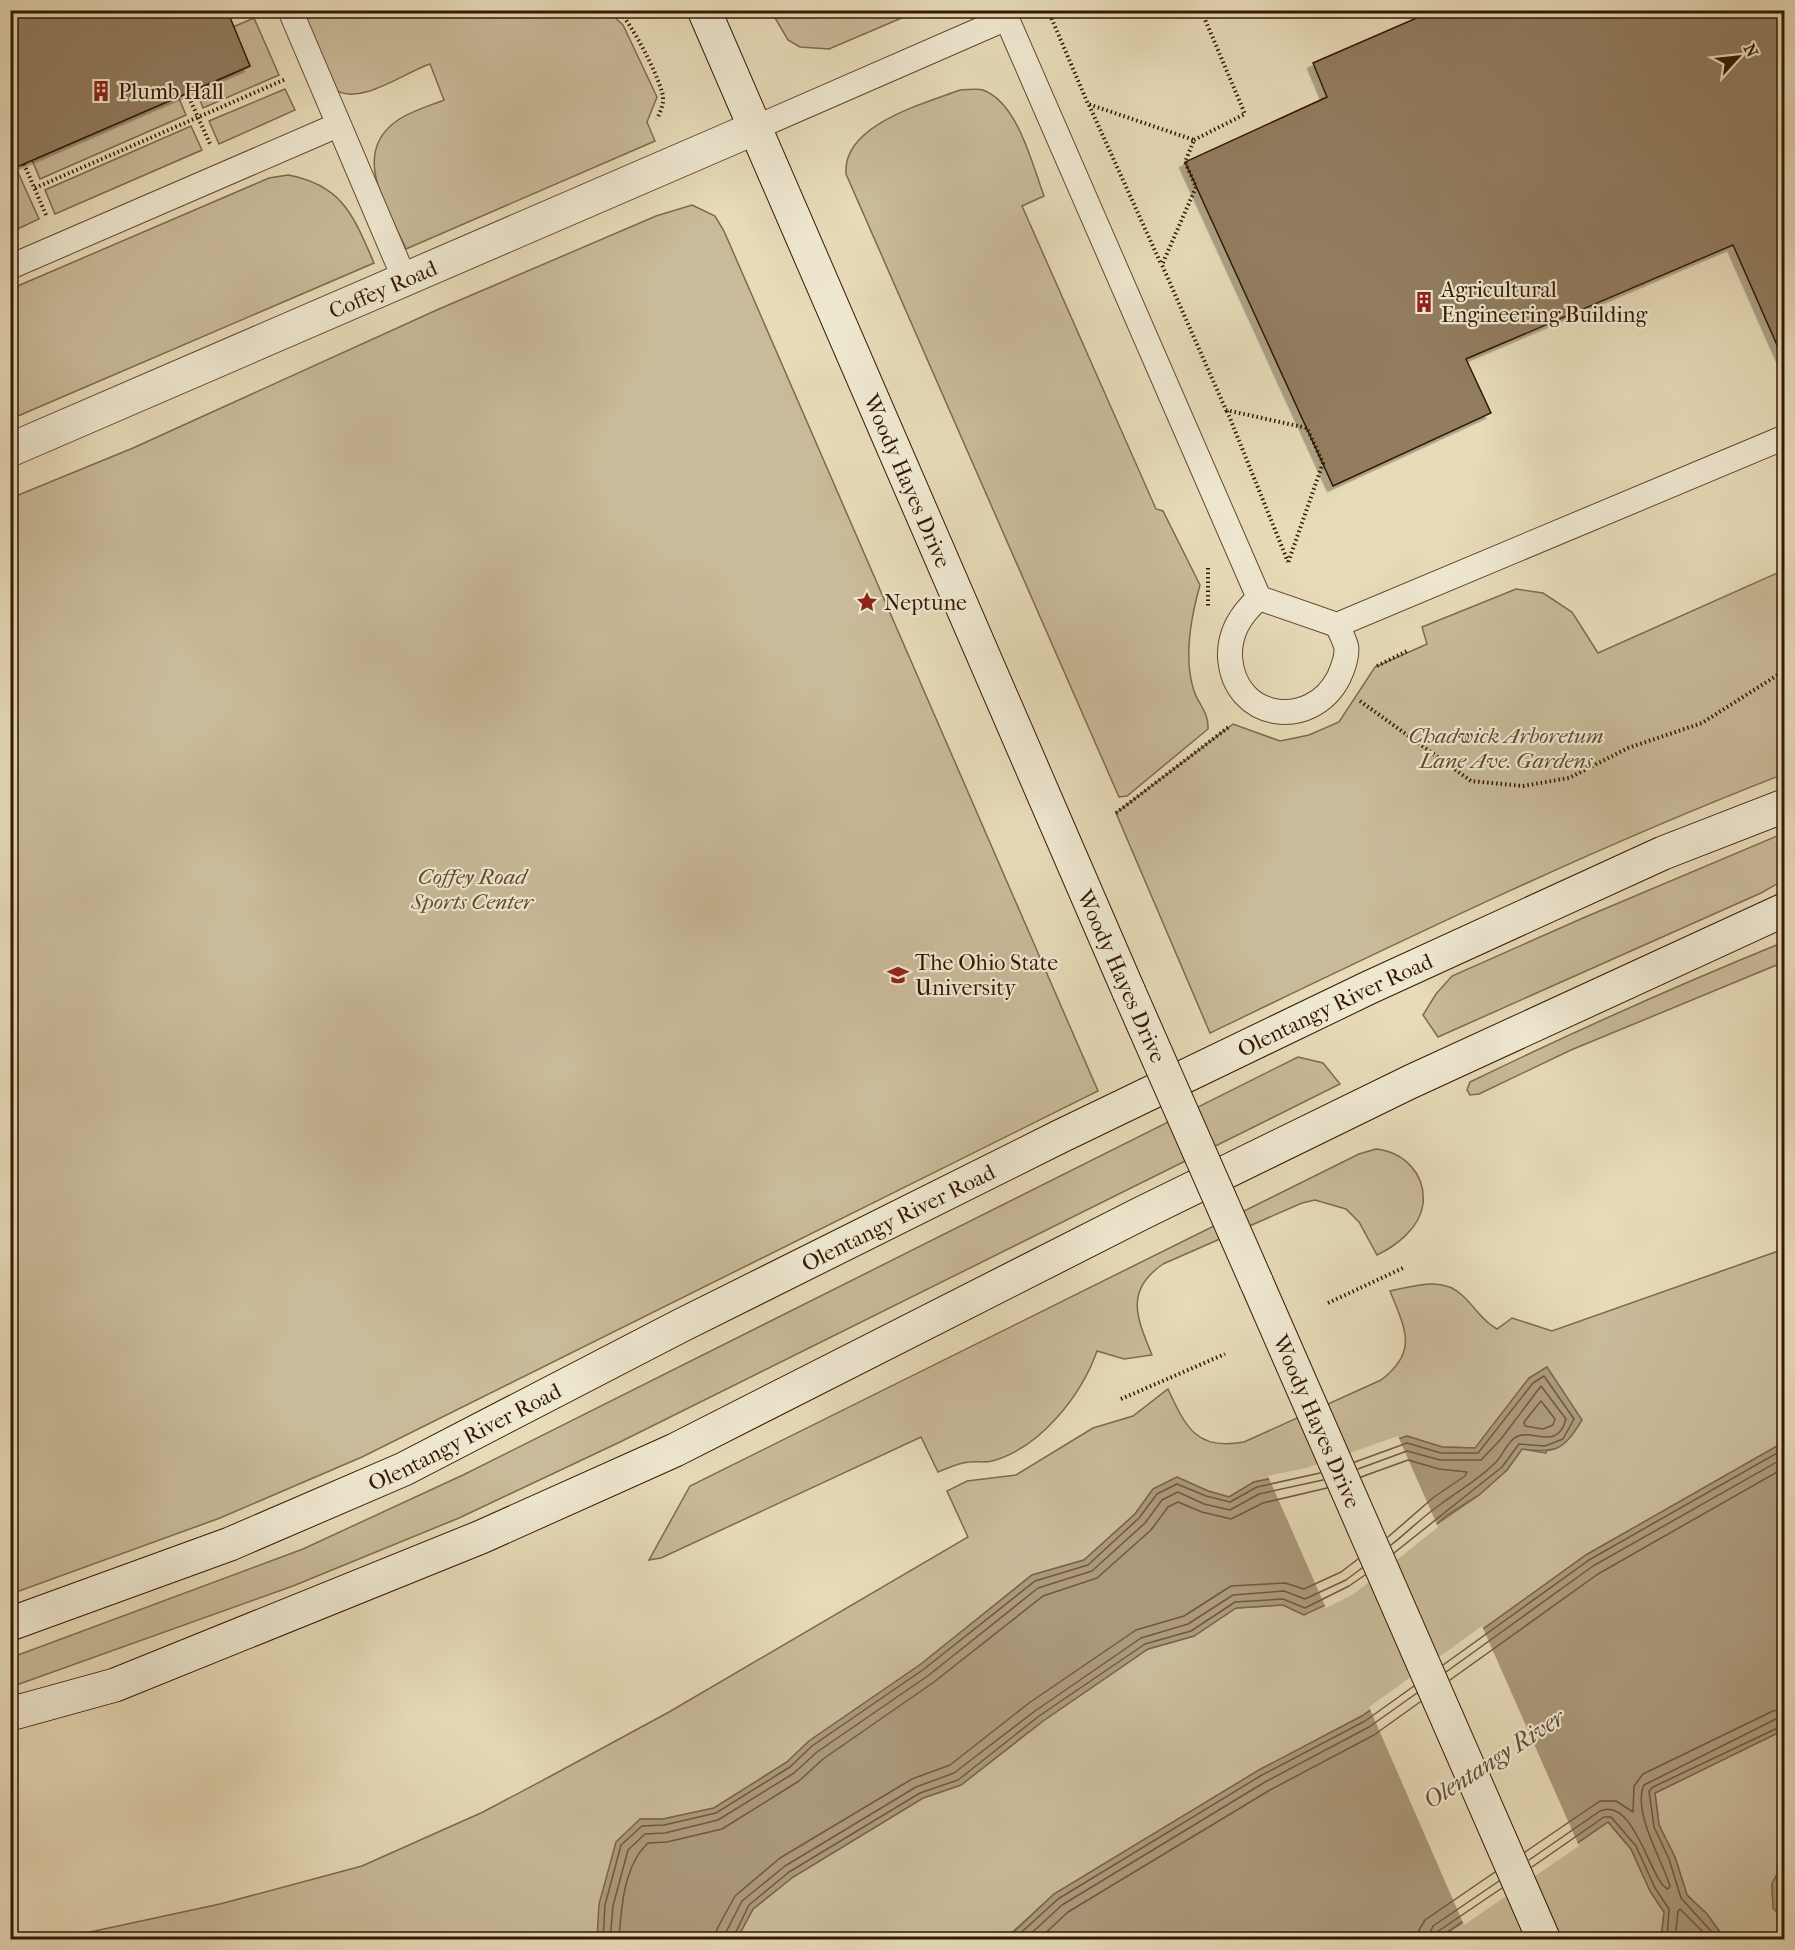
<svg xmlns="http://www.w3.org/2000/svg" width="1795" height="1950" font-family="'IM FELL French Canon',serif">
	<style>
		.green { fill: #c9ba99; stroke: #80694d; stroke-width: 1.5 }
		.water { fill: #ab997a; stroke: #7c654a; stroke-width: 1.5 }
		.pier { fill: #e7dbb8 }
		.lines { fill: none; stroke-linecap: round; stroke-linejoin: round }
		.shore { stroke: #70583e; stroke-width: 1.5 }
		.building { fill: #927d60; stroke: #361801; stroke-width: 1.5; filter: url(#shadow) }
		.lane-casing { stroke: #62492f; stroke-width: 26 }
		.street-casing { stroke: #62492f; stroke-width: 35 }
		.secondary-casing { stroke: #361801; stroke-width: 35 }
		.path { stroke: #361801; stroke-width: 4; stroke-dasharray: 1.5 3; stroke-linecap: butt }
		.lane { stroke: #efe8d1; stroke-width: 24 }
		.street { stroke: #efe8d1; stroke-width: 33 }
		.secondary { stroke: #efe8d1; stroke-width: 33 }
		.secondary-bridge-casing { stroke: #361801; stroke-width: 35; stroke-linecap: butt }
		.secondary-bridge { stroke: #efe8d1; stroke-width: 33 }
		.labels { text-anchor: middle; stroke-width: 4.5; stroke-linejoin: round; paint-order: stroke }
		.poi-label { font-size: 22px; fill: #361801; stroke: #efe8d1; text-anchor: start }
		.street-label { font-size: 22px; fill: #361801; stroke: #efe8d1 }
		.park-label { font-size: 22px; font-style: italic; fill: #62492f; stroke: #efe8d1 }
		.water-label { font-size: 24px; font-style: italic; fill: #654c31; stroke: #efe8d1 }
	</style>
	<defs>
		<filter id="shadow"><feDropShadow dx="-5.5" dy="5.5" stdDeviation="0" flood-color="#0004"/></filter>
	</defs>
	<rect width="100%" height="100%" fill="#e7dbb8"/>
	<filter id="stains"><feTurbulence type="fractalNoise" baseFrequency=".00333" numOctaves="4"/><feColorMatrix values="0 0 0 0 .2 0 0 0 0 .09 0 0 0 0 .02 0 0 0 .5 -.17"/></filter>
	<radialGradient id="worn" r=".72"><stop offset=".6" stop-color="#630" stop-opacity="0"/><stop offset="1" stop-color="#630" stop-opacity=".3"/></radialGradient>
	<g class="green">
		<path d="M302,11H608L623,25L657,97L647,122L655,141L406,249C388,208 349,153 398,120C411,111 429,106 444,100L430,64C405,72 360,106 336,90Z"/>
		<polygon points="771,11 771,10 918,11 829,49 800,47 788,40"/>
		<polygon points="254,18 279,75 203,108 196,90 250,66 233,27"/>
		<polygon points="285,89 295,110 219,144 209,121"/>
		<path d="M960,90C967,90 977,88 983,90C1018,103 1032,164 1044,196L1022,206L1156,509L1163,511L1200,585C1191,617 1183,658 1194,691C1199,705 1209,713 1208,729L1127,796L1119,797L846,174C842,125 923,104 960,90Z"/>
		<polygon points="178,96 186,115 40,179 32,160"/>
		<polygon points="191,126 202,150 55,214 45,190"/>
		<polygon points="16,168 39,219 11,232 11,170"/>
		<path d="M288,175C343,185 354,217 374,263L11,419V292L20,285L269,178Z"/>
		<polygon points="692,205 715,216 724,231 1098,1091 362,1457 220,1518 11,1594 11,498 133,448 439,309 656,216"/>
		<path d="M1784,570V774C1588,850 1399,942 1210,1033L1116,813L1233,724L1280,741L1309,735L1339,722L1375,667L1427,644L1422,627L1516,589L1543,593L1572,612L1598,653Z"/>
		<polygon points="1784,833 1784,880 1761,893 1438,1037 1423,1015 1436,994 1452,976 1583,918"/>
		<path d="M1784,942V962L1571,1050L1479,1094L1470,1095L1467,1090L1470,1082C1573,1032 1678,985 1784,942Z"/>
		<polygon points="1298,1057 1323,1063 1340,1084 620,1442 459,1518 293,1586 11,1687 10,1658 303,1549 463,1475"/>
		<path d="M1376,1149C1404,1152 1426,1174 1423,1204C1420,1228 1396,1246 1377,1255L1359,1222L1346,1209L1315,1200L1302,1203L1163,1264C1124,1291 1137,1318 1152,1355L1124,1359L1097,1351C1081,1396 1040,1448 992,1461C985,1463 976,1461 969,1462C958,1463 948,1468 938,1472L921,1437L661,1558L649,1560L690,1486L1359,1154Z"/>
		<path d="M1784,1249V1442L1586,1555L1362,1716L1259,1770L1054,1894L1005,1939H737L753,1909L793,1877L923,1798L961,1785L1043,1721L1148,1649L1194,1636L1236,1608L1283,1605L1304,1615L1479,1495L1507,1470L1522,1449L1546,1453L1547,1367L1529,1378L1476,1448L1442,1447L1407,1436L1307,1471L1254,1482L1229,1497L1208,1491L1177,1477L1153,1489L1135,1514L1084,1560L1032,1575L921,1664L809,1741L787,1762L714,1808L663,1819H640L598,1939L11,1940V1936L43,1937L90,1932L220,1904L362,1866L483,1812L549,1777L669,1712L968,1537L947,1491L967,1481L1016,1475L1093,1428L1133,1416L1168,1389C1186,1428 1197,1451 1244,1442L1381,1380C1419,1351 1405,1329 1390,1291C1415,1286 1443,1276 1463,1296C1476,1308 1481,1320 1497,1329L1512,1318L1552,1331Z"/>
		<polygon points="1784,1730 1784,1861 1772,1884 1773,1907 1784,1920 1784,1939 1725,1939 1707,1914 1687,1895 1675,1857 1659,1825 1655,1793"/>
		<polygon points="1608,1822 1631,1849 1650,1891 1664,1912 1661,1939 1437,1940"/>
	</g>
	<g class="water">
		<path d="M1547,1367L1582,1420C1564,1449 1557,1454 1522,1449L1507,1470L1479,1495L1447,1515L1402,1554L1353,1592L1304,1615L1283,1605L1236,1608L1194,1636L1148,1649L1043,1721L961,1785L923,1798L793,1877L753,1909L737,1939L597,1938L599,1904L616,1842L640,1819H663L714,1808L787,1762L809,1741L921,1664L1032,1575L1084,1560L1135,1514L1153,1489L1177,1477L1208,1491L1229,1497L1254,1482L1307,1471L1407,1436L1442,1447L1475,1448L1529,1378Z"/>
		<polygon points="1784,1442 1784,1730 1655,1793 1659,1825 1675,1857 1687,1895 1707,1914 1725,1939 1661,1939 1664,1912 1650,1891 1631,1849 1608,1822 1437,1939 1005,1940 1054,1894 1259,1770 1362,1716 1586,1555"/>
		<polygon points="1784,1861 1784,1920 1773,1908 1772,1884"/>
	</g>
	<g class="pier">
		<polygon points="1398,1436 1438,1527 1354,1594 1326,1608 1268,1476 1306,1468"/>
		<polygon points="1482,1626 1579,1846 1464,1925 1369,1707"/>
	</g>
	<g class="lines">
		<g class="shore">
			<polygon points="1541,1401 1555,1419 1553,1425 1543,1429 1525,1426 1524,1422"/>
			<polyline points="1355,1462 1407,1443 1441,1453 1478,1453 1533,1383 1544,1376 1574,1419 1563,1439 1545,1446 1519,1444 1502,1467 1394,1553"/>
			<path d="M1358,1469L1407,1451L1440,1460H1481L1501,1439L1541,1386L1566,1419C1557,1452 1533,1428 1516,1437C1507,1442 1503,1455 1496,1462C1480,1479 1459,1490 1441,1504C1423,1516 1408,1532 1391,1545"/>
			<polyline points="1361,1477 1408,1460 1439,1469 1467,1472 1465,1476 1434,1497 1388,1537"/>
			<polyline points="1443,1665 1589,1560 1784,1449"/>
			<polyline points="1446,1672 1593,1566 1784,1458"/>
			<polyline points="1450,1680 1598,1574 1784,1468"/>
			<polyline points="1525,1852 1600,1801 1616,1801 1633,1812 1634,1786 1643,1774 1773,1711 1784,1709"/>
			<path d="M1529,1860L1600,1811C1635,1796 1651,1884 1668,1889L1670,1886C1662,1860 1632,1811 1644,1785L1776,1719L1784,1718"/>
			<polyline points="1532,1867 1604,1817 1611,1817 1636,1846 1655,1888 1669,1909 1667,1940"/>
			<polyline points="603,1940 605,1905 621,1845 642,1826 664,1825 716,1813 790,1767 812,1746 924,1669 1035,1581 1088,1565 1139,1518 1157,1494 1177,1484 1206,1496 1230,1502 1257,1487 1320,1473"/>
			<polyline points="610,1940 613,1906 628,1850 645,1834 665,1833 718,1820 794,1773 817,1752 929,1675 1038,1588 1092,1571 1145,1523 1162,1500 1178,1492 1204,1504 1230,1510 1259,1494 1323,1480"/>
			<path d="M619,1940C621,1908 624,1865 648,1843L667,1842L722,1829L799,1781L823,1759L934,1682L1043,1596L1097,1578L1151,1530L1168,1507L1178,1502L1202,1512L1231,1519L1263,1503L1327,1488"/>
			<polyline points="715,1940 717,1929 735,1896 780,1858 912,1779 950,1765 1029,1703 1136,1630 1184,1616 1231,1586 1285,1583 1304,1589 1341,1572 1358,1559"/>
			<polyline points="724,1940 726,1932 742,1901 785,1866 916,1787 954,1773 1035,1711 1141,1638 1188,1624 1233,1595 1284,1591 1305,1599 1346,1580 1362,1568"/>
			<polyline points="732,1940 749,1905 789,1872 920,1793 958,1780 1039,1716 1145,1644 1191,1631 1235,1602 1283,1599 1305,1608 1349,1586 1365,1575"/>
			<polyline points="1013,1940 1058,1899 1262,1775 1365,1721 1414,1686"/>
			<polyline points="1024,1940 1062,1905 1265,1782 1369,1727 1417,1693"/>
			<polyline points="1038,1940 1068,1912 1270,1790 1374,1735 1420,1702"/>
			<polyline points="1418,1940 1419,1930 1425,1920 1495,1872"/>
			<polyline points="1427,1940 1433,1926 1499,1881"/>
			<polyline points="1434,1940 1437,1932 1502,1888"/>
			<polyline points="1675,1940 1678,1911 1680,1909 1711,1940"/>
			<polyline points="1719,1940 1681,1898 1669,1859 1654,1827 1649,1791 1653,1787 1784,1725"/>
		</g>
	</g>
	<g class="building">
		<polygon points="10,10 227,10 250,66 10,170"/>
		<polygon points="1435,10 1784,10 1784,361 1733,245 1466,359 1491,413 1333,486 1185,162 1327,97 1313,63"/>
	</g>
	<g class="lines">
		<defs>
			<g id="lane">
				<polyline points="290,10 405,280"/>
				<polyline points="1003,10 1259,598 1337,625 1783,438"/>
				<polyline points="755,128 1007,18"/>
				<polyline points="10,267 338,125"/>
				<path d="M1259,598C1241,614 1229,632 1230,657C1234,721 1312,731 1339,677C1343,668 1348,655 1346,646C1344,639 1340,631 1337,625"/>
			</g>
			<g id="street">
				<path id="s1" d="M10,450L755,128"/>
			</g>
			<g id="secondary">
				<path id="s2" d="M704,10L1129,992"/>
				<path id="s3" d="M1256,1281L1544,1940"/>
				<path id="s4" d="M10,1624L230,1544L404,1469L680,1326L1061,1136L1368,988L1663,853L1784,806"/>
				<polyline points="10,1714 115,1685 481,1537 675,1450 1142,1213 1410,1082 1784,910"/>
			</g>
		</defs>
		<use href="#lane" class="lane-casing"/>
		<use href="#street" class="street-casing"/>
		<use href="#secondary" class="secondary-casing"/>
		<g class="path">
			<path d="M618,10C633,26 656,71 662,92C665,102 661,110 657,119"/>
			<polyline points="1048,10 1088,104 1194,140 1185,162 1196,187 1162,265 1226,410 1307,428 1323,463 1288,563"/>
			<polyline points="187,93 210,144"/>
			<polyline points="1089,105 1161,264"/>
			<polyline points="1194,140 1245,114 1201,10"/>
			<polyline points="24,164 46,215"/>
			<polyline points="35,188 286,79"/>
			<polyline points="1227,411 1288,562"/>
			<polyline points="1208,568 1208,606"/>
			<polyline points="1377,666 1407,651"/>
			<polyline points="1360,701 1471,781 1523,786 1569,778 1628,748 1702,723 1784,671"/>
			<polyline points="1116,813 1230,726"/>
			<polyline points="1328,1303 1403,1268"/>
			<polyline points="1121,1399 1225,1354"/>
		</g>
		<use href="#lane" class="lane"/>
		<use href="#street" class="street"/>
		<use href="#secondary" class="secondary"/>
		<defs>
			<polyline id="secondary-bridge" points="1129,992 1256,1281"/>
		</defs>
		<use href="#secondary-bridge" class="secondary-bridge-casing"/>
		<use href="#secondary-bridge" class="secondary-bridge"/>
	</g>
	<defs>
		<symbol id="building-bare" viewBox="-9 -9 18 18"><path d="M-4-6H4V6H1V3H-1V6H-4ZM-2.5-4.3h1.7v1.8h-1.7ZM.8-4.3h1.7v1.8H.8ZM-2.5-1h1.7V.8h-1.7ZM.8-1h1.7V.8H.8Z" fill="#8f2418" stroke="#efe8d1" stroke-width="2.5" paint-order="stroke"/></symbol>
		<symbol id="sight-bare" viewBox="-9 -9 18 18"><path d="M0-6L1.8-2.2L6-1.7L2.9 1.2L3.7 5.4L0 3.3L-3.7 5.4L-2.9 1.2L-6-1.7L-1.8-2.2Z" fill="#8f2418" stroke="#efe8d1" stroke-width="2.5" paint-order="stroke"/></symbol>
		<symbol id="university-bare" viewBox="-9 -9 18 18"><path d="M0-5L7-2L0 1L-7-2ZM-4 1L0 2.5L4 1V4Q0 6-4 4Z" fill="#8f2418" stroke="#efe8d1" stroke-width="2.5" paint-order="stroke"/></symbol>
	</defs>
	<g fill-rule="evenodd">
		<use href="#building-bare" x="86" y="76" width="30" height="30"/>
		<use href="#building-bare" x="1409" y="287" width="30" height="30"/>
		<use href="#sight-bare" x="852" y="587" width="30" height="30"/>
		<use href="#university-bare" x="883" y="960" width="30" height="30"/>
	</g>
	<g class="labels">
		<g class="poi-label">
			<text x="118" y="99">Plumb Hall</text>
			<text x="1441" y="297">Agricultural<tspan x="1441" dy="25">Engineering Building</tspan></text>
			<text x="884" y="610">Neptune</text>
			<text x="915" y="970">The Ohio State<tspan x="915" dy="25">University</tspan></text>
		</g>
		<g class="street-label">
			<text dy="8" stroke="none"><textPath href="#s1" startOffset="406">Coffey Road</textPath></text>
			<text dy="8" stroke="none"><textPath href="#s2" startOffset="513">Woody Hayes Drive</textPath></text>
			<text transform="translate(1122 976) rotate(66)" y="8">Woody Hayes Drive</text>
			<text dy="8" stroke="none"><textPath href="#s4" startOffset="1464">Olentangy River Road</textPath></text>
			<text dy="8" stroke="none"><textPath href="#s4" startOffset="978">Olentangy River Road</textPath></text>
			<text dy="8" stroke="none"><textPath href="#s3" startOffset="153">Woody Hayes Drive</textPath></text>
			<text dy="8" stroke="none"><textPath href="#s4" startOffset="492">Olentangy River Road</textPath></text>
		</g>
		<g class="park-label">
			<text x="1506" y="743">Chadwick Arboretum<tspan x="1506" dy="25">Lane Ave. Gardens</tspan></text>
			<text x="472" y="884">Coffey Road<tspan x="472" dy="25">Sports Center</tspan></text>
		</g>
		<g class="water-label">
			<text transform="translate(1494 1759) rotate(-33)" y="8">Olentangy River</text>
		</g>
	</g>
	<rect width="1795" height="1950" fill="none" stroke="#e7dbb8" stroke-width="36"/>
	<rect x="12" y="12" width="1771" height="1926" fill="none" stroke="#361801" stroke-width="3"/>
	<rect x="18" y="18" width="1759" height="1914" fill="none" stroke="#361801" stroke-width="1.5"/>
	<g transform="translate(1738 57) rotate(63)" stroke="#efe8d1" stroke-width="4.5" paint-order="stroke">
	<path d="M0-4.5L10 22L0 15L-10 22Z" fill="#361801"/>
	<text y="-9" font-size="16" font-weight="bold" text-anchor="middle" fill="#361801">N</text>
	</g>
	<rect width="100%" height="100%" filter="url(#stains)"/>
	<rect width="100%" height="100%" fill="url(#worn)"/>
</svg>
